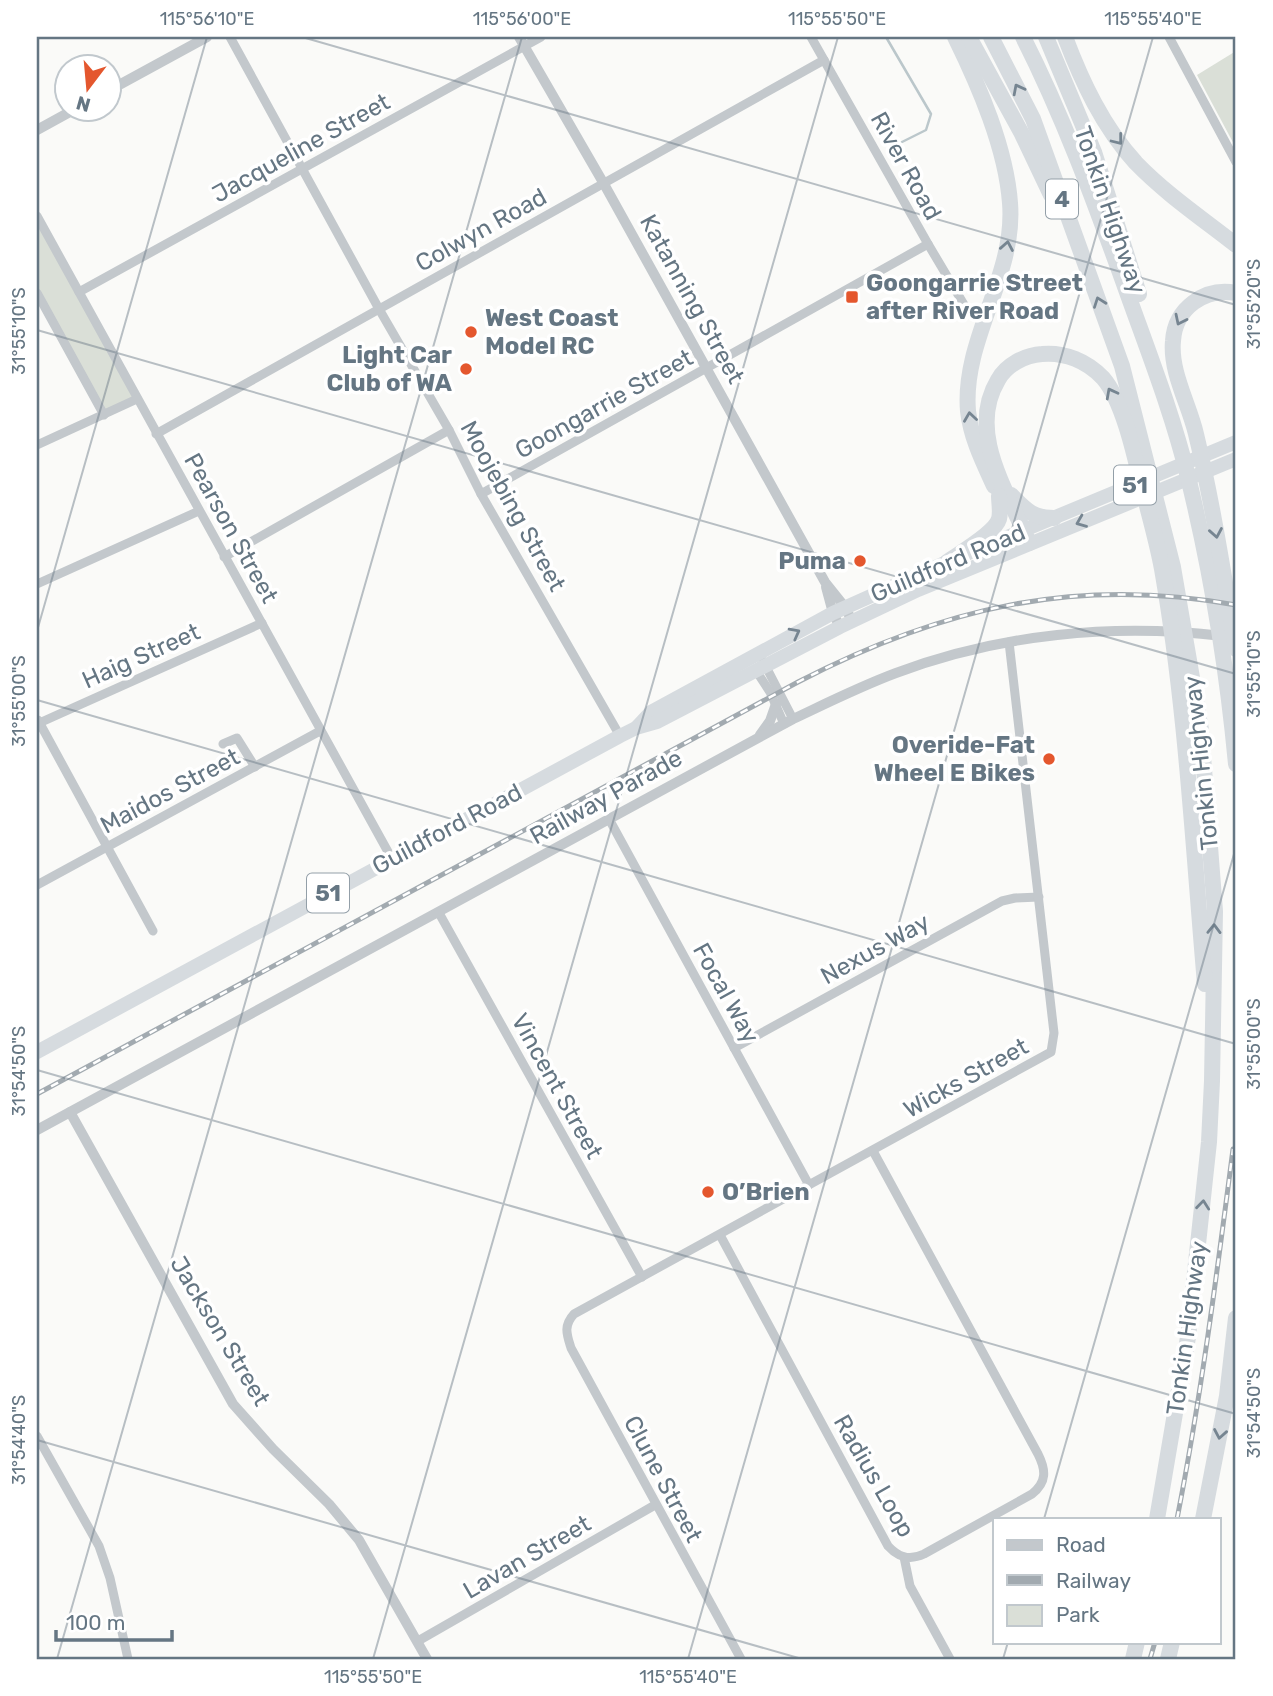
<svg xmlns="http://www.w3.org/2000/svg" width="1273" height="1696" font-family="Rubik,sans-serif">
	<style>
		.green { fill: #dadfd7 }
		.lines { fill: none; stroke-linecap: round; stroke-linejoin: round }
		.stream { stroke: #bbc7cb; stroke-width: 2.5 }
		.minor { stroke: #c3c8cc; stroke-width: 9 }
		.tertiary { stroke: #c3c8cc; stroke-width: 10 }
		.trunk { stroke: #d6dbdf; stroke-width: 14 }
		.motorway { stroke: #d6dbdf; stroke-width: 16 }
		.rail-casing { stroke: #a2aab0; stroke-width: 5 }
		.rail { stroke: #fff; stroke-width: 2.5; stroke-dasharray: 8; stroke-linecap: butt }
		.oneway { stroke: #768591 }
		.ticks { fill: none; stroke: #657683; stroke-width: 2; stroke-opacity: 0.45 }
		.poi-dot { fill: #e4572e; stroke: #fff; stroke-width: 2.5 }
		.labels { text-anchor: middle; stroke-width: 7; stroke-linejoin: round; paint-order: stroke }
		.shield { fill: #fff; stroke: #939fa8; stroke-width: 2 }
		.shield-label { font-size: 23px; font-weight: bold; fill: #657683 }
		.street-label { font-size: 24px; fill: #657683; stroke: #fff }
		.poi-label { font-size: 24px; font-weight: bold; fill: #657683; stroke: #fff; text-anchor: start }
		.neatline { fill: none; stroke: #657683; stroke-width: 2.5 }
		.ticks-label { font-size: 18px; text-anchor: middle; fill: #657683 }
	</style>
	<rect width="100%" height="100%" fill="#fafaf8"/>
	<g class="green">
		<polygon points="1236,51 1236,148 1197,75"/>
		<polygon points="37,216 137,399 104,415 37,293"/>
	</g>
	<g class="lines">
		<polyline class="stream" points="886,37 931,114 926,130 890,148"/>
		<g class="minor">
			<polyline points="230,37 379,309 449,430 481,494 620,736"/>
			<polyline points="811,37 928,244 969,313"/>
			<polyline points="1169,37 1236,162"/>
			<polyline points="37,216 392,859"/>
			<polyline points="79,292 541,37"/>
			<polyline points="37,293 104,415"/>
			<polyline points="156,434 824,60"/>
			<polyline points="37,445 137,399"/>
			<polyline points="481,494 928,244"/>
			<polyline points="224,557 449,430"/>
			<polyline points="37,584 199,511"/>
			<polyline points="763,661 793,719"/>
			<polyline points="755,669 770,692 784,724"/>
			<polyline points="38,720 153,931"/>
			<polyline points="37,724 262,623"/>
			<polyline points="223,744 237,738 255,767"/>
			<polyline points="609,819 809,1185"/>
			<polyline points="37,885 320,731"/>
			<polyline points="439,913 642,1277"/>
			<polyline points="734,1048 1002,901 1015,898 1039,897"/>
			<path d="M720,1235L888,1546C898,1557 909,1561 924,1554L1032,1494C1047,1482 1046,1470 1038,1454L873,1151"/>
			<polyline points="37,1436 99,1546 110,1578 128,1659"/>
			<polyline points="904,1557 910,1586 950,1659"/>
			<polyline points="418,1641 655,1505"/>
			<path d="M741,1659L571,1348C567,1335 563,1326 574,1314L1051,1052L1054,1033L1009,642"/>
		</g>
		<g class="tertiary">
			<polyline points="519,37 604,184 825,582 845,607 852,621"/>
			<polyline points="108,91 207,37"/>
			<polyline points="37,130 77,108"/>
			<polyline points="826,587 833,613 840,627"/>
			<polyline points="760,735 770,721 776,704"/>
			<polyline points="70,1112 233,1404 273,1449 329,1504 359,1540 427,1659"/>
			<path d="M37,1130L793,719C827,703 861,686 896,673C1000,634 1113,623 1223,636"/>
		</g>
		<g class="trunk">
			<polyline points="637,727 651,712 833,613 947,562 1236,442"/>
			<polyline points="37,1052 620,736 636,728 657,722 840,627 918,590 1236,459"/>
		</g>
		<g class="motorway">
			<path d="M955,37C979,86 1006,148 1010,203C1016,276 962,339 968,411C971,438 983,462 994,486"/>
			<polyline points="969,37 1022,134 1051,195"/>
			<polyline points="991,37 1033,119 1122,366 1173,567 1201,730 1215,911 1212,1081 1209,1142 1188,1337 1157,1519"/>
			<path d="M1023,37C1063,116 1093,198 1123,281C1146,346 1172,411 1188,477C1211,571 1227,668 1236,764"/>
			<polyline points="1046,37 1094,152 1139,294"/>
			<path d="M1065,37C1082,82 1103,127 1136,163C1166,194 1203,219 1236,245"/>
			<path d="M1236,293C1205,287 1175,308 1173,341C1170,372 1189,404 1196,434C1213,505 1224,577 1236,649"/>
			<path d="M1011,495C1026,510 1032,518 1054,518"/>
			<path d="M1029,543C1009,493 966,433 998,380C1006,365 1025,355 1042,354C1065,352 1087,361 1103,378C1123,401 1135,457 1142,487C1149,514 1157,542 1162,569C1186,706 1193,846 1205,984"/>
			<path d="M947,562C960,553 995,533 999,519C1001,512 999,503 999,496"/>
			<polyline points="1203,1519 1227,1396 1236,1318"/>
			<polyline points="1133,1659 1137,1642"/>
			<polyline points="1168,1659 1172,1642"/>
		</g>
		<defs>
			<g id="rail">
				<path d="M37,1094L798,682C941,608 1076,576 1236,605"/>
				<path d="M1177,1519C1201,1397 1217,1273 1233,1149"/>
				<polyline points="1150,1659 1155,1642"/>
			</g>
		</defs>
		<use href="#rail" class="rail-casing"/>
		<use href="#rail" class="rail"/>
	</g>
	<defs><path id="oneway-chevron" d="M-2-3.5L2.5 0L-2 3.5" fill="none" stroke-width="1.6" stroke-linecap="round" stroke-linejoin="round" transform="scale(1.75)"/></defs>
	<g class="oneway">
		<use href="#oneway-chevron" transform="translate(1018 89) rotate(-117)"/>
		<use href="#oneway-chevron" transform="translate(1118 140) rotate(52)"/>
		<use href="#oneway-chevron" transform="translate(1007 246) rotate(-80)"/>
		<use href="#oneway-chevron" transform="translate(1099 302) rotate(-110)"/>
		<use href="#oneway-chevron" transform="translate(1180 320) rotate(116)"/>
		<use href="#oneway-chevron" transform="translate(1111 393) rotate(-118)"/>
		<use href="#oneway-chevron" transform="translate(970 417) rotate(-98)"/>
		<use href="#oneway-chevron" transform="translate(1081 522) rotate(158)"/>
		<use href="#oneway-chevron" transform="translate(1216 533) rotate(80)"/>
		<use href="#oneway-chevron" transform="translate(795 633) rotate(-28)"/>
		<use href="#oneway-chevron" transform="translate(1214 929) rotate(-89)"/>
		<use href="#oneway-chevron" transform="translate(1203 1205) rotate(-84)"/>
		<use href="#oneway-chevron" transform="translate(1220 1434) rotate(100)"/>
	</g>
	<path class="ticks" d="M302,37L1236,305M37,330L1236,674M37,631L207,37M37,700L1236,1044M37,1070L1236,1414M37,1440L802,1659M1044,1519L1236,847M57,1659L522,37M373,1659L838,37M688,1659L1153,37M1003,1659L1008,1642"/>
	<g class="poi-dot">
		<rect x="845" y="290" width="14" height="14" rx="3.5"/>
		<circle cx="471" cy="332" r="7"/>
		<circle cx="466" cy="369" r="7"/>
		<circle cx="860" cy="561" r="7"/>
		<circle cx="1049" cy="759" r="7"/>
		<circle cx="708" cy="1192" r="7"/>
	</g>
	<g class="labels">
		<g class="shield">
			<rect x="1046" y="179.5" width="32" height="39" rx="5"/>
			<rect x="1114" y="465.5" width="42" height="39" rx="5"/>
			<rect x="307" y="873.5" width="42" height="39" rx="5"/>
		</g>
		<g class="shield-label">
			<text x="1062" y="207">4</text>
			<text x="1135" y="493">51</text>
			<text x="328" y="901">51</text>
		</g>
		<g class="street-label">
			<text transform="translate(301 148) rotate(-29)" y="8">Jacqueline Street</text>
			<text transform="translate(906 166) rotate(61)" y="8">River Road</text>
			<text transform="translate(1110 210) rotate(71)" y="8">Tonkin Highway</text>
			<text transform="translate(481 230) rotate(-29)" y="8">Colwyn Road</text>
			<text transform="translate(692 299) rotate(61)" y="8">Katanning Street</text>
			<text transform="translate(604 404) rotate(-29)" y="8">Goongarrie Street</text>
			<text transform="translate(513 506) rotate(61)" y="8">Moojebing Street</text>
			<text transform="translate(231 528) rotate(61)" y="8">Pearson Street</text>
			<text transform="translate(948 563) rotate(-23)" y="8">Guildford Road</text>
			<text transform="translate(141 656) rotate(-24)" y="8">Haig Street</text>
			<text transform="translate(1201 763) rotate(-96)" y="8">Tonkin Highway</text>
			<text transform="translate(170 791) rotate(-28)" y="8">Maidos Street</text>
			<text transform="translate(606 797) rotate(-29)" y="8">Railway Parade</text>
			<text transform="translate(447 829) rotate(-28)" y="8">Guildford Road</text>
			<text transform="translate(875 949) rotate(-29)" y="8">Nexus Way</text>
			<text transform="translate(726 993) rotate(61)" y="8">Focal Way</text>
			<text transform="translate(966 1078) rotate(-29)" y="8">Wicks Street</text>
			<text transform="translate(557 1086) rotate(61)" y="8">Vincent Street</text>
			<text transform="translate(1187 1328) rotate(-82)" y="8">Tonkin Highway</text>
			<text transform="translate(220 1331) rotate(59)" y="8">Jackson Street</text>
			<text transform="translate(874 1476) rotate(60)" y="8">Radius Loop</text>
			<text transform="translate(663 1479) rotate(62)" y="8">Clune Street</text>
			<text transform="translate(527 1557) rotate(-30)" y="8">Lavan Street</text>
		</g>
		<g class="poi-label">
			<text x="866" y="291">Goongarrie Street<tspan x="866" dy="28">after River Road</tspan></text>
			<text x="485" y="326">West Coast<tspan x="485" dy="28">Model RC</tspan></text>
			<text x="452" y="363" text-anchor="end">Light Car<tspan x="452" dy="28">Club of WA</tspan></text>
			<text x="846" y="569" text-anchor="end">Puma</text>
			<text x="1035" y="753" text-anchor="end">Overide-Fat<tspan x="1035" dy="28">Wheel E Bikes</tspan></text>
			<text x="722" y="1200">O’Brien</text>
		</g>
	</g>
	<rect width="1273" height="1696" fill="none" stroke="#ffffff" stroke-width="77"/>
	<rect x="993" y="1518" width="228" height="126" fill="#ffffff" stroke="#c1c8cd" stroke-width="2"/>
	<rect x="1007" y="1540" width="35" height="10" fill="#c3c8cc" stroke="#c1c8cd" stroke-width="2"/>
	<text x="1056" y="1552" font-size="21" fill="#657683">Road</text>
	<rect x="1007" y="1575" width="35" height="10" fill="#a2aab0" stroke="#c1c8cd" stroke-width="2"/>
	<text x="1056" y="1588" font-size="21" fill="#657683">Railway</text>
	<rect x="1007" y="1605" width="35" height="21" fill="#dadfd7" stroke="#c1c8cd" stroke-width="2"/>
	<text x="1056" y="1622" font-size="21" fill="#657683">Park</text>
	<g transform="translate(88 88) rotate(196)"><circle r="33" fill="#ffffff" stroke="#c1c8cd" stroke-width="2"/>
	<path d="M0-5L12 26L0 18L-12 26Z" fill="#e4572e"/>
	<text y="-10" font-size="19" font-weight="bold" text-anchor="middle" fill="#657683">N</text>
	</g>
	<path d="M56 1630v10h116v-10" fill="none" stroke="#657683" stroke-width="3.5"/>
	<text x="66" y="1630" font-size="21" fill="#657683" stroke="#ffffff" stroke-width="5" paint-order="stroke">100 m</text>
	<rect x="38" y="38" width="1196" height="1620" class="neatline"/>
	<g class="ticks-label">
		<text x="207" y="25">115°56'10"E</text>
		<text x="522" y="25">115°56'00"E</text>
		<text x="837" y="25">115°55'50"E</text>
		<text x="1153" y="25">115°55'40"E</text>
		<text transform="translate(1254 304) rotate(-90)" y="6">31°55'20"S</text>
		<text transform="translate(19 331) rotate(-90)" y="6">31°55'10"S</text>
		<text transform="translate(1254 674) rotate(-90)" y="6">31°55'10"S</text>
		<text transform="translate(19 701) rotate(-90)" y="6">31°55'00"S</text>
		<text transform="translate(1254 1044) rotate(-90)" y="6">31°55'00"S</text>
		<text transform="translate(19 1071) rotate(-90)" y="6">31°54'50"S</text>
		<text transform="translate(1254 1413) rotate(-90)" y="6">31°54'50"S</text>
		<text transform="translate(19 1440) rotate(-90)" y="6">31°54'40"S</text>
		<text x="373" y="1683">115°55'50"E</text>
		<text x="688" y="1683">115°55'40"E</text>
	</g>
</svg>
